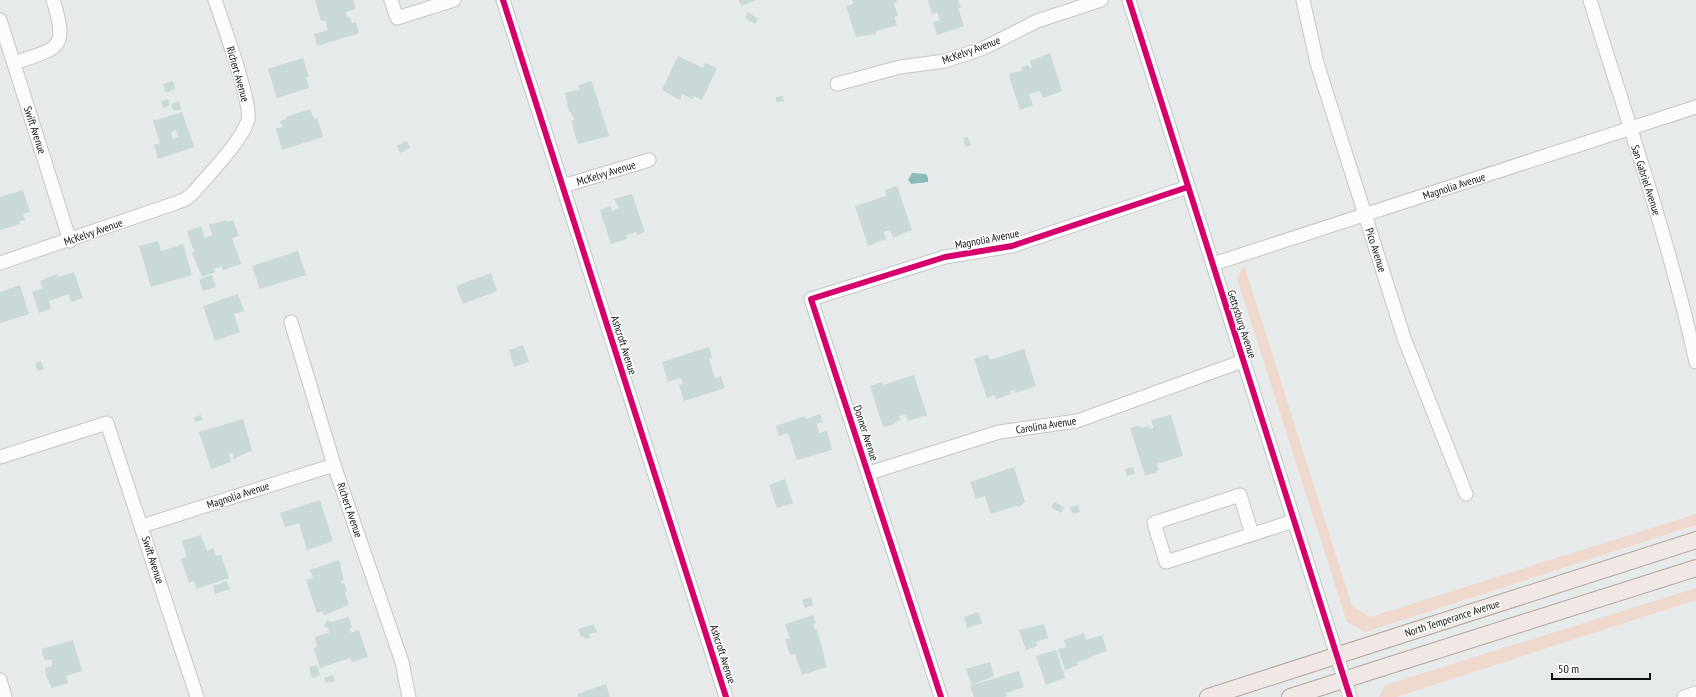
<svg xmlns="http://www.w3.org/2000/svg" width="1696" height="697" font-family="'PT Sans Narrow',sans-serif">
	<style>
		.green { fill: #efd8cd }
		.water { fill: #8ababa }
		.building { fill: #c9d8d8; fill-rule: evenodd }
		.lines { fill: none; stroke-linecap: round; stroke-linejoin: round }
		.minor-casing { stroke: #c4c7c7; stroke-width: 15 }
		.major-casing { stroke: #b1a59f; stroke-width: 18 }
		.minor { stroke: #fbfcfc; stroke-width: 13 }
		.major { stroke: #efe8e4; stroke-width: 16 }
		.cycleway-casing { stroke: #fff; stroke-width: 8 }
		.cycleway { stroke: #d6006c; stroke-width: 6 }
		.labels { text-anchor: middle; stroke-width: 3; stroke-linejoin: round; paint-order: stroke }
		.street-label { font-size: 11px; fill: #0e1111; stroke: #fff }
	</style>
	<rect width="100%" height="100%" fill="#e6eaea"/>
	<g class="green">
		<polygon points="1244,265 1352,606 1370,617 1696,514 1696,525 1365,632 1347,622 1237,278"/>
		<polygon points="1696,588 1696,600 1396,697 1379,697 1385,685"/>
	</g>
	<polygon class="water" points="912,173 926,174 928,178 928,182 911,184 908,180"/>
	<g class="building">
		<polygon points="315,0 354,0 355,9 346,12 347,18 350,17 352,23 356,22 359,33 317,46 314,34 328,30 325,20 321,21"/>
		<polygon points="739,0 757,0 741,6"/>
		<polygon points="852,0 896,0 897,2 894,3 898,16 894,17 897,25 876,31 876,34 856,37 846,6 853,4"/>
		<polygon points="928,0 958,0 961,7 958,8 964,26 937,35 933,22 940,20 937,12 932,14"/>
		<polygon points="748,12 758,19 755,24 745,18"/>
		<polygon points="1050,53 1062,91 1043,98 1040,91 1029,94 1033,105 1020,110 1009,76 1011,73 1022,71 1021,67 1029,65 1030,68 1032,68 1030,61"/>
		<polygon points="678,56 703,68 705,63 717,68 702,100 694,96 693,99 682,94 680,100 662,90"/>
		<polygon points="303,58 309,77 306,77 309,88 277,98 268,69"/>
		<polygon points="173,81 175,89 166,93 163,84"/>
		<polygon points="589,81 592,82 609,136 578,144 573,129 572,120 574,120 571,112 569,112 565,93 577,90 580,91 578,86"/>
		<polygon points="783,96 784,102 776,102 776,97"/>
		<polygon points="168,99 170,105 163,108 161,101"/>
		<polygon points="179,101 181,109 173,111 171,104"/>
		<polygon points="310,109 314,119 317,118 323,137 282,150 276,129 282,127 280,121 286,119 286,117"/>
		<path d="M182,112L194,147L158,159L154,145L160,143L153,121ZM176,130L178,137L173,139L171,132Z"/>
		<polygon points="968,137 971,145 966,147 963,138"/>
		<polygon points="407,141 410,148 400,153 397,146"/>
		<polygon points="897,186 912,230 893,238 890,230 884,232 886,239 868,246 855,206 886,196 885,190"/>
		<polygon points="23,190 30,212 23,214 25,220 19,221 20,224 0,230 0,197"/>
		<polygon points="632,194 645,232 637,235 636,232 626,235 627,239 611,244 600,210 610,206 612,211 619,208 614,199"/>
		<polygon points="226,220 227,222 233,220 239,236 232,238 241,264 223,270 222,266 214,269 215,272 202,277 192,253 194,252 187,231 201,226 205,238 212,235 209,225"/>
		<polygon points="158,241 161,251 183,244 192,275 151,287 139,246"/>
		<polygon points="298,251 306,275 260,289 252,266"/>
		<polygon points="74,272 83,298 71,302 69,294 49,301 51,309 39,313 32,292 43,288 40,281 57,274 58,277"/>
		<polygon points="491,273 497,291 463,304 456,286"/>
		<polygon points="212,275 216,287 203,291 199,279"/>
		<polygon points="20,285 29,314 0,323 0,292"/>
		<polygon points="238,294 244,311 234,314 240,332 215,341 203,306"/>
		<polygon points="523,345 529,362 514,367 509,350"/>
		<polygon points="709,347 712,358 709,359 715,378 721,376 725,388 684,401 679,385 683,384 681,378 668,382 662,362"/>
		<polygon points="1024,349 1036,386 1015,393 1014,390 1010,391 1011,394 996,399 995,395 987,398 974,359 988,354 990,360"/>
		<polygon points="41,361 44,369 38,371 35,363"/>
		<polygon points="914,375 927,415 908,421 906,414 899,416 901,420 896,422 893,425 883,427 870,386 882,382 883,385"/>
		<polygon points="820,414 823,422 817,424 819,433 827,431 832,450 797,460 788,433 779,436 776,426 805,416 806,419"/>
		<polygon points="201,415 202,420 195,422 194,417"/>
		<polygon points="1171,415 1183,456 1157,464 1159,470 1156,471 1156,473 1145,475 1130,428 1137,426 1140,426 1141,428 1149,426 1150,429 1154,428 1151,420"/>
		<polygon points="243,419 252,450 234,459 232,453 229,454 231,462 211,469 199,432"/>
		<polygon points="1014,467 1025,502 1019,507 1017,506 991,514 985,496 976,499 970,482"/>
		<polygon points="1133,467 1135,474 1127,476 1125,469"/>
		<polygon points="785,479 793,503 777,508 769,485"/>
		<polygon points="320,500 333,541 307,550 299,523 285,527 280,513"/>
		<polygon points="1054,502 1064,507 1061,513 1051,507"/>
		<polygon points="1078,505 1080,512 1073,514 1070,507"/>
		<polygon points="201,535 207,551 213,548 216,556 221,555 229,578 196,589 194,581 189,583 181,559 187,557 182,541"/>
		<polygon points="339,560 344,580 341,581 342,584 344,583 347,591 345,592 349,605 324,615 323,611 317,613 306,580 313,578 310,570"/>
		<polygon points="227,581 230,589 215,594 213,586"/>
		<polygon points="811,597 813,605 805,608 802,600"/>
		<polygon points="978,612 982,623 967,628 964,617"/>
		<polygon points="813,615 816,623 813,624 815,630 817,629 827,667 802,675 795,654 790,655 785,639 790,638 785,624"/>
		<polygon points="349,617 352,628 350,628 351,633 359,630 368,657 352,662 350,658 320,668 314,648 317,647 315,637 329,633 328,628 324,626 327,620 331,622"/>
		<polygon points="594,624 597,632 589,634 590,638 585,639 584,636 581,637 578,629"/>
		<polygon points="1044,624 1048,638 1036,642 1037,646 1026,650 1019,630"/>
		<polygon points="1084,633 1086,640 1102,635 1107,651 1090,657 1090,658 1077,662 1078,665 1065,670 1058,649 1066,647 1064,640"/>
		<polygon points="73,640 82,671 66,676 68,683 52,688 46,676 45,668 52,666 52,661 51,659 46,660 43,657 42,649"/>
		<polygon points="1056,650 1065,678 1046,685 1036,656"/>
		<polygon points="990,662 994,676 972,685 966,669"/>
		<polygon points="317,665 320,675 312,678 309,667"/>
		<polygon points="1019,671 1024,687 1006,693 1007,696 1004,697 974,697 970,686"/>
		<polygon points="333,675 335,681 326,683 324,678"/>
		<polygon points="606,684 610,697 578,697 577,694"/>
	</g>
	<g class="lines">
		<defs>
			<g id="minor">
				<polyline points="391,0 397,18 454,0"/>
				<polyline points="503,0 726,697"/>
				<polyline points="1129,0 1350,697"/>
				<polyline points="1303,0 1317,63 1404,338 1466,494"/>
				<path d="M1590,0C1627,120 1669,239 1696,362"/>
				<polyline points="0,20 70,241"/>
				<path d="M14,63C58,48 69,50 53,0"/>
				<polyline points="837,84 900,67 945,61 984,48 1037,21 1101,0"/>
				<polyline points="563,186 649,160"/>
				<path d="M0,263L176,203L186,199L193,193C208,175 242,141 248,120C252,103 222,21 215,0"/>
				<polyline points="1213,264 1696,107"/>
				<polyline points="291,322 334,465 402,662 409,697"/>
				<polyline points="0,457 107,423 197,697"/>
				<polyline points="869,473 999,432 1077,421 1243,361"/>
				<polyline points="142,526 334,465"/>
				<polyline points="1252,534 1240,495 1154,523 1166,562 1294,521"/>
				<polyline points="0,680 5,697"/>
				<polyline points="941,697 811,299 945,257 1012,246 1188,187"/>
				<polyline points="1684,697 1696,693"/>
			</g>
			<g id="major">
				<polyline points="1208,697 1696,540"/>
				<polyline points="1290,697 1696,568"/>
			</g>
		</defs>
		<use href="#minor" class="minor-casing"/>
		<use href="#major" class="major-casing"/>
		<use href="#minor" class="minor"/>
		<use href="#major" class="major"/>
		<defs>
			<g id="cycleway">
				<polyline points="503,0 726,697"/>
				<polyline points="1129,0 1350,697"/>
				<polyline points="941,697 811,299 945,257 1012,246 1188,187"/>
			</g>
		</defs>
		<use href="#cycleway" class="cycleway-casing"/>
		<use href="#cycleway" class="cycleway"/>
	</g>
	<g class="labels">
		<g class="street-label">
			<text transform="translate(971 50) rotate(-20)" y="4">McKelvy Avenue</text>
			<text transform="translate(238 74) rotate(74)" y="4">Richert Avenue</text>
			<text transform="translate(35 130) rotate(72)" y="4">Swift Avenue</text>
			<text transform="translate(606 173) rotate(-17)" y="4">McKelvy Avenue</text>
			<text transform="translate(1646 180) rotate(72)" y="4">San Gabriel Avenue</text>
			<text transform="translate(1454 186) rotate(-18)" y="4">Magnolia Avenue</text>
			<text transform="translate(93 232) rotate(-19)" y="4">McKelvy Avenue</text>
			<text transform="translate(987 239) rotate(-11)" y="4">Magnolia Avenue</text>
			<text transform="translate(1376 250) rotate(72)" y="4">Pico Avenue</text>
			<text transform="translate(1242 324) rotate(72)" y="4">Gettysburg Avenue</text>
			<text transform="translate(624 345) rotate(72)" y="4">Ashcroft Avenue</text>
			<text transform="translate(1046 425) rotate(-9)" y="4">Carolina Avenue</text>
			<text transform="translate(866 433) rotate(72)" y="4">Donner Avenue</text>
			<text transform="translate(238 495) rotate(-18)" y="4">Magnolia Avenue</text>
			<text transform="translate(350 510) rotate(71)" y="4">Richert Avenue</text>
			<text transform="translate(153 560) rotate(72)" y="4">Swift Avenue</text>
			<text transform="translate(1452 618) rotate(-18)" y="4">North Temperance Avenue</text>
			<text transform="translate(723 654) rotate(72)" y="4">Ashcroft Avenue</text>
		</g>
	</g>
	<path d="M1552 673v6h98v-6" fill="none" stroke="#0e1111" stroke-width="2"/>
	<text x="1558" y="673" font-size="12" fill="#0e1111" stroke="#ffffff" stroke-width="3" paint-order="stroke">50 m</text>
</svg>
